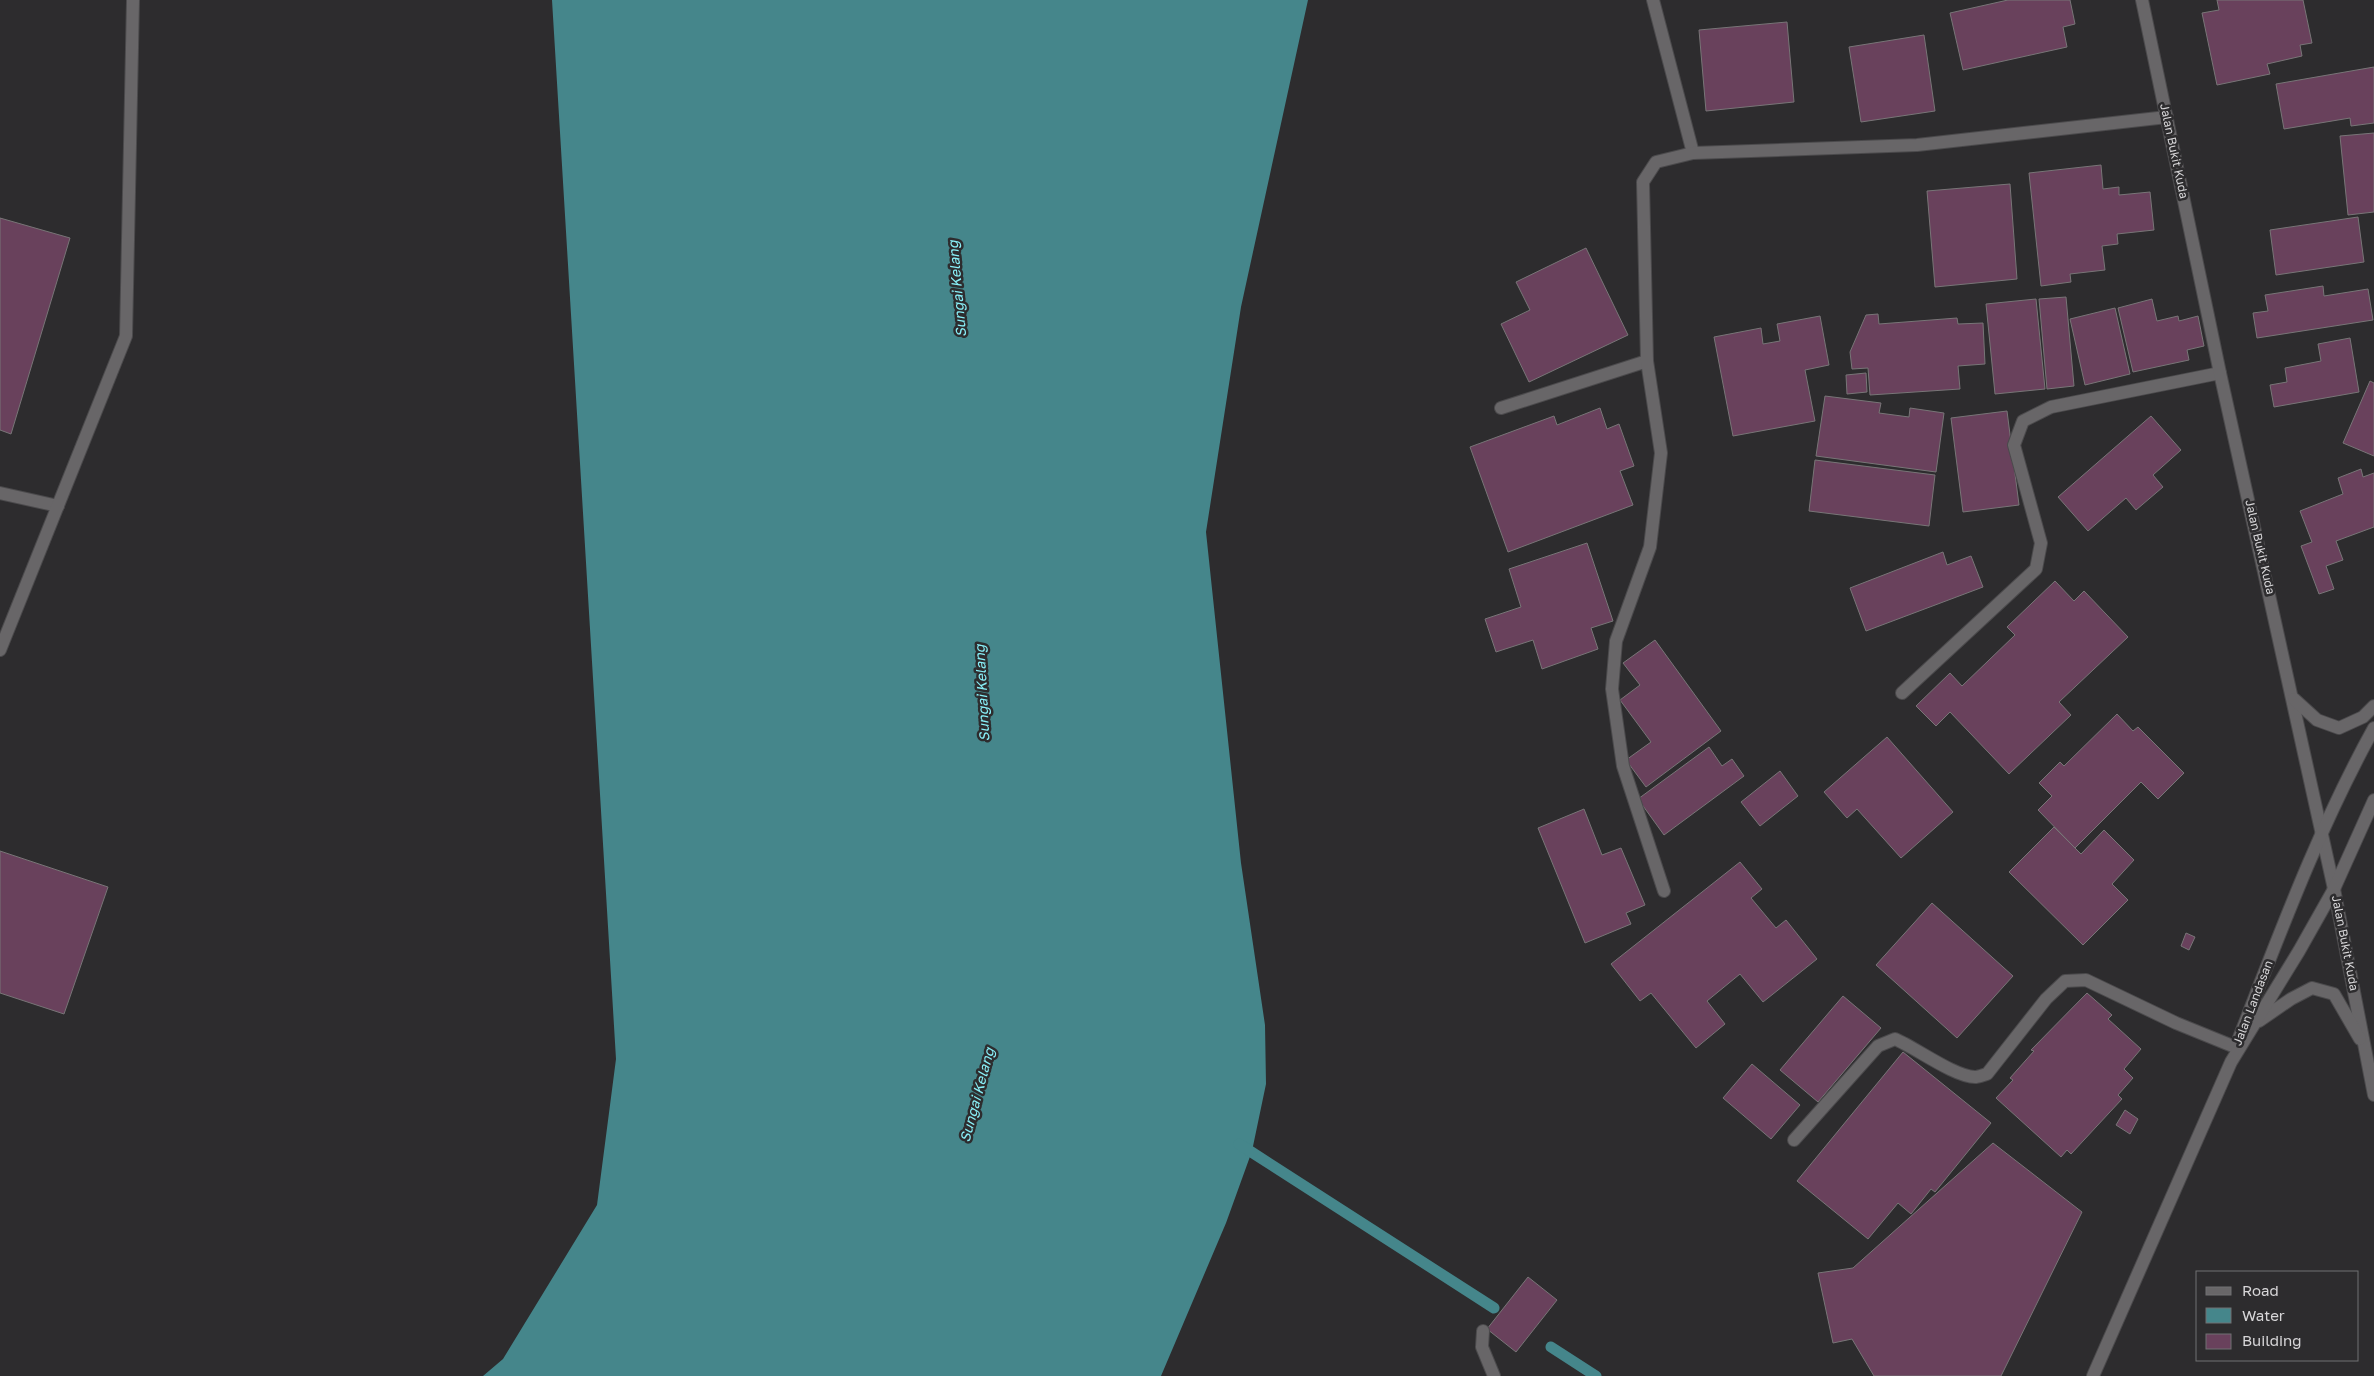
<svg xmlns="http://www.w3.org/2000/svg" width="2374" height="1376" font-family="'Golos Text',sans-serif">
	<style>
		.water { fill: #45868b }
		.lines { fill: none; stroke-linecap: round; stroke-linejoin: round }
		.stream { stroke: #45868b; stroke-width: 11 }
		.building { fill: #69415c; stroke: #787577 }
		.service-casing { stroke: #4b4a4c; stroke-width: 14 }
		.minor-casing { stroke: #4b4a4c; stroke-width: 14 }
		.tertiary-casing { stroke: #4b4a4c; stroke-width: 14 }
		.service { stroke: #686668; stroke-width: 12 }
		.minor { stroke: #686668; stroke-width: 12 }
		.tertiary { stroke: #686668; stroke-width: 12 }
		.labels { text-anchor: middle; stroke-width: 5; stroke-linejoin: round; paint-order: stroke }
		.street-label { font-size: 12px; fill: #d7d6d8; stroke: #2d2c2e }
		.water-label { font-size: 14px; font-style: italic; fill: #89f0f8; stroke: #2d2c2e }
	</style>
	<rect width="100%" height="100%" fill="#2d2c2e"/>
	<polygon class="water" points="552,0 1308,0 1241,307 1206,532 1241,863 1265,1025 1266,1084 1252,1151 1226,1223 1161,1376 483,1376 503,1359 597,1205 616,1059"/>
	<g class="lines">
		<g class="stream">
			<polyline points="1239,1144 1494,1308"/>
			<polyline points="1551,1347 1596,1376"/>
		</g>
	</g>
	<g class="building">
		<polygon points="2008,0 2070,0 2075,24 2063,27 2067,47 1963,70 1950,13"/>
		<polygon points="2217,0 2303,0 2312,43 2300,45 2302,56 2267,64 2270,74 2217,85 2202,13 2219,10"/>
		<polygon points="1787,22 1794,102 1706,111 1699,30"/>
		<polygon points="1924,35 1935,111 1861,122 1849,47"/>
		<polygon points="2374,67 2374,123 2351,126 2350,118 2284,129 2276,84"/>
		<polygon points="2374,133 2374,212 2348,215 2340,136"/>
		<polygon points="2101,165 2103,189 2119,187 2119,195 2150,192 2154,230 2117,234 2118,244 2102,246 2105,270 2070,274 2071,282 2041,286 2029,173"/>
		<polygon points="2010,184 2017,279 1935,287 1927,191"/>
		<polygon points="2358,217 2364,262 2276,275 2270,230"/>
		<polygon points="0,218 70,238 11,434 0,430"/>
		<polygon points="1586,248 1628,335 1529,382 1501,324 1530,310 1516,282"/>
		<polygon points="2323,286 2324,296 2368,289 2373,320 2257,338 2253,313 2268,311 2265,295"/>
		<polygon points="2066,297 2074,386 2047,389 2039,299"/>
		<polygon points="2036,299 2045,389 1995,394 1986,304"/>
		<polygon points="2152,299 2157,321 2178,316 2179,321 2198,316 2204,346 2187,350 2189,360 2133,372 2118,308"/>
		<polygon points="2115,308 2130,374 2085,385 2070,319"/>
		<polygon points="1878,314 1879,324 1957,318 1958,324 1983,323 1985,364 1958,366 1960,389 1870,395 1868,368 1852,369 1850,352 1866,315"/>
		<polygon points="1820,316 1829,365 1805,370 1815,421 1733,436 1714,337 1761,328 1763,344 1780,341 1777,324"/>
		<polygon points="2350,338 2359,392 2274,407 2270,385 2287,382 2285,368 2321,361 2318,344"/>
		<polygon points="1866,373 1867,392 1847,394 1846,375"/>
		<polygon points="2370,381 2374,383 2374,456 2343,443"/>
		<polygon points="1825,396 1881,403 1879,413 1909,417 1910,408 1944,413 1936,472 1816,456"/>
		<polygon points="1600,408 1607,429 1619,424 1634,466 1620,471 1633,505 1508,552 1470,447 1554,416 1557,425"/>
		<polygon points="2007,411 2019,505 1963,512 1951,418"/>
		<polygon points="2151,416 2181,450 2153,475 2163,487 2136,510 2126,498 2088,531 2058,497"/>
		<polygon points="1815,460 1935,475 1929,526 1809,511"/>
		<polygon points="2361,469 2363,477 2374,473 2374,527 2336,541 2343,560 2326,566 2334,589 2319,594 2301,546 2312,542 2300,511 2343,494 2338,478"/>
		<polygon points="1587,543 1613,621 1591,628 1598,649 1542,669 1533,640 1496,652 1485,619 1521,607 1509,569"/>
		<polygon points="1943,552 1947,565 1971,556 1983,587 1866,631 1850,588"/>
		<polygon points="2055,581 2074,601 2084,591 2128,637 2059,702 2071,715 2009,774 1950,712 1936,726 1916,706 1950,673 1962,686 2015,635 2007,627"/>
		<polygon points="1655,640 1721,731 1646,787 1626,760 1651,742 1620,700 1640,685 1623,663"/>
		<polygon points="2117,714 2133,731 2138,727 2184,773 2158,799 2141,782 2075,848 2038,810 2052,796 2039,783 2060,762 2064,766"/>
		<polygon points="1887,737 1953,812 1901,858 1857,809 1847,818 1824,792"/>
		<polygon points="1709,747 1722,766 1732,759 1744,776 1664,835 1638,799"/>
		<polygon points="1780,771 1798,796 1760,826 1741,802"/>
		<polygon points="1584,809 1602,855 1621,848 1645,905 1626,913 1631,924 1585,943 1538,828"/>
		<polygon points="2054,827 2081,854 2104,830 2134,860 2112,884 2128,900 2083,945 2009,872"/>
		<polygon points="0,851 108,887 64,1014 0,993"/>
		<polygon points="1740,862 1762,889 1751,898 1776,928 1786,920 1817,959 1763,1002 1740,974 1707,1001 1725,1024 1696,1048 1651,993 1640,1001 1611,964"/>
		<polygon points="1932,903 2013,976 1957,1038 1876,965"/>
		<polygon points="2186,933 2195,937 2189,950 2181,946"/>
		<polygon points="2087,993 2112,1015 2108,1019 2141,1049 2124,1069 2133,1078 2118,1095 2122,1099 2071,1154 2067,1150 2061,1157 1996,1098 2013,1080 2010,1078 2034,1051 2031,1050"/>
		<polygon points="1843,996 1881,1028 1818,1102 1780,1070"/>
		<polygon points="1903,1052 1991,1123 1935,1192 1931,1189 1911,1214 1898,1203 1868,1239 1797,1181"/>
		<polygon points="1752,1064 1800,1105 1771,1139 1723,1098"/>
		<polygon points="2125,1110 2138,1119 2130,1134 2116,1125"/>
		<polygon points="1993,1143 2082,1212 2001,1376 1874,1376 1852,1339 1833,1343 1818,1273 1853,1268"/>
		<polygon points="1528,1277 1557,1300 1516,1352 1487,1329"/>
	</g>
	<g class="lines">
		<defs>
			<g id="service">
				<polyline points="0,493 58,506"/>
				<polyline points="0,650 126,336 133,0"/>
				<polyline points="1483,1331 1482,1347 1494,1376"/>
			</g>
			<g id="minor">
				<polyline points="1653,0 1693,153"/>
				<polyline points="1501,408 1647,361"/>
				<polyline points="1902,693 2036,569 2041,543 2014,445 2023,421 2051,407 2220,373"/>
				<polyline points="1664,891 1623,766 1612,689 1616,641 1650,547 1661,453 1647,361 1643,182 1656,162 1693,153 1917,145 2167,117"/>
				<path d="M1794,1140L1878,1046L1895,1039C1916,1048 1955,1077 1975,1077C1978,1077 1983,1075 1987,1074L2046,999L2065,981L2086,980L2176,1023L2235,1047"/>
			</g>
			<g id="tertiary">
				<polyline points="2142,0 2220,373 2334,889 2374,1095"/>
				<polyline points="2294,699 2317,720 2339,728 2363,717 2374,706"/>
				<polyline points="2259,1021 2291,999 2312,988 2334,994 2360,1039"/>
				<path d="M2239,1038C2280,933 2319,827 2374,728"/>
				<polyline points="2093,1376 2231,1062 2299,951 2334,889 2374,800"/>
			</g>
		</defs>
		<use href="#service" class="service-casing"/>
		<use href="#minor" class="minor-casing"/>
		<use href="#tertiary" class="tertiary-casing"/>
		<use href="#service" class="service"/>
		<use href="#minor" class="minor"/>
		<use href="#tertiary" class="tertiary"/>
	</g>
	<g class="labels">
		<g class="street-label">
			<text transform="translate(2174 151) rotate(78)" y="4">Jalan Bukit Kuda</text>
			<text transform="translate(2260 547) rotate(77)" y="4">Jalan Bukit Kuda</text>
			<text transform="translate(2345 943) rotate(79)" y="4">Jalan Bukit Kuda</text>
			<text transform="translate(2253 1003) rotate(-69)" y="4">Jalan Landasan</text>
		</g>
		<g class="water-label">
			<text transform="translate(957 289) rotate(-95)" y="5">Sungai Kelang</text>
			<text transform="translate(982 693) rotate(-93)" y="5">Sungai Kelang</text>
			<text transform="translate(977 1095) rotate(-75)" y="5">Sungai Kelang</text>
		</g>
	</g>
	<rect x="2196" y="1271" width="162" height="90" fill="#2d2c2e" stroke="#717072"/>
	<rect x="2206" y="1287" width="25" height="8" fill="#686668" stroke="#717072"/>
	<text x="2242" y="1296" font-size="15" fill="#d7d6d8">Road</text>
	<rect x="2206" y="1308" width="25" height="15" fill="#45868b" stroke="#717072"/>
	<text x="2242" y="1321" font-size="15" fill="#d7d6d8">Water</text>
	<rect x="2206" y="1334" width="25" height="15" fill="#69415c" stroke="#717072"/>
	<text x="2242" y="1346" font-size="15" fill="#d7d6d8">Building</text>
</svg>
